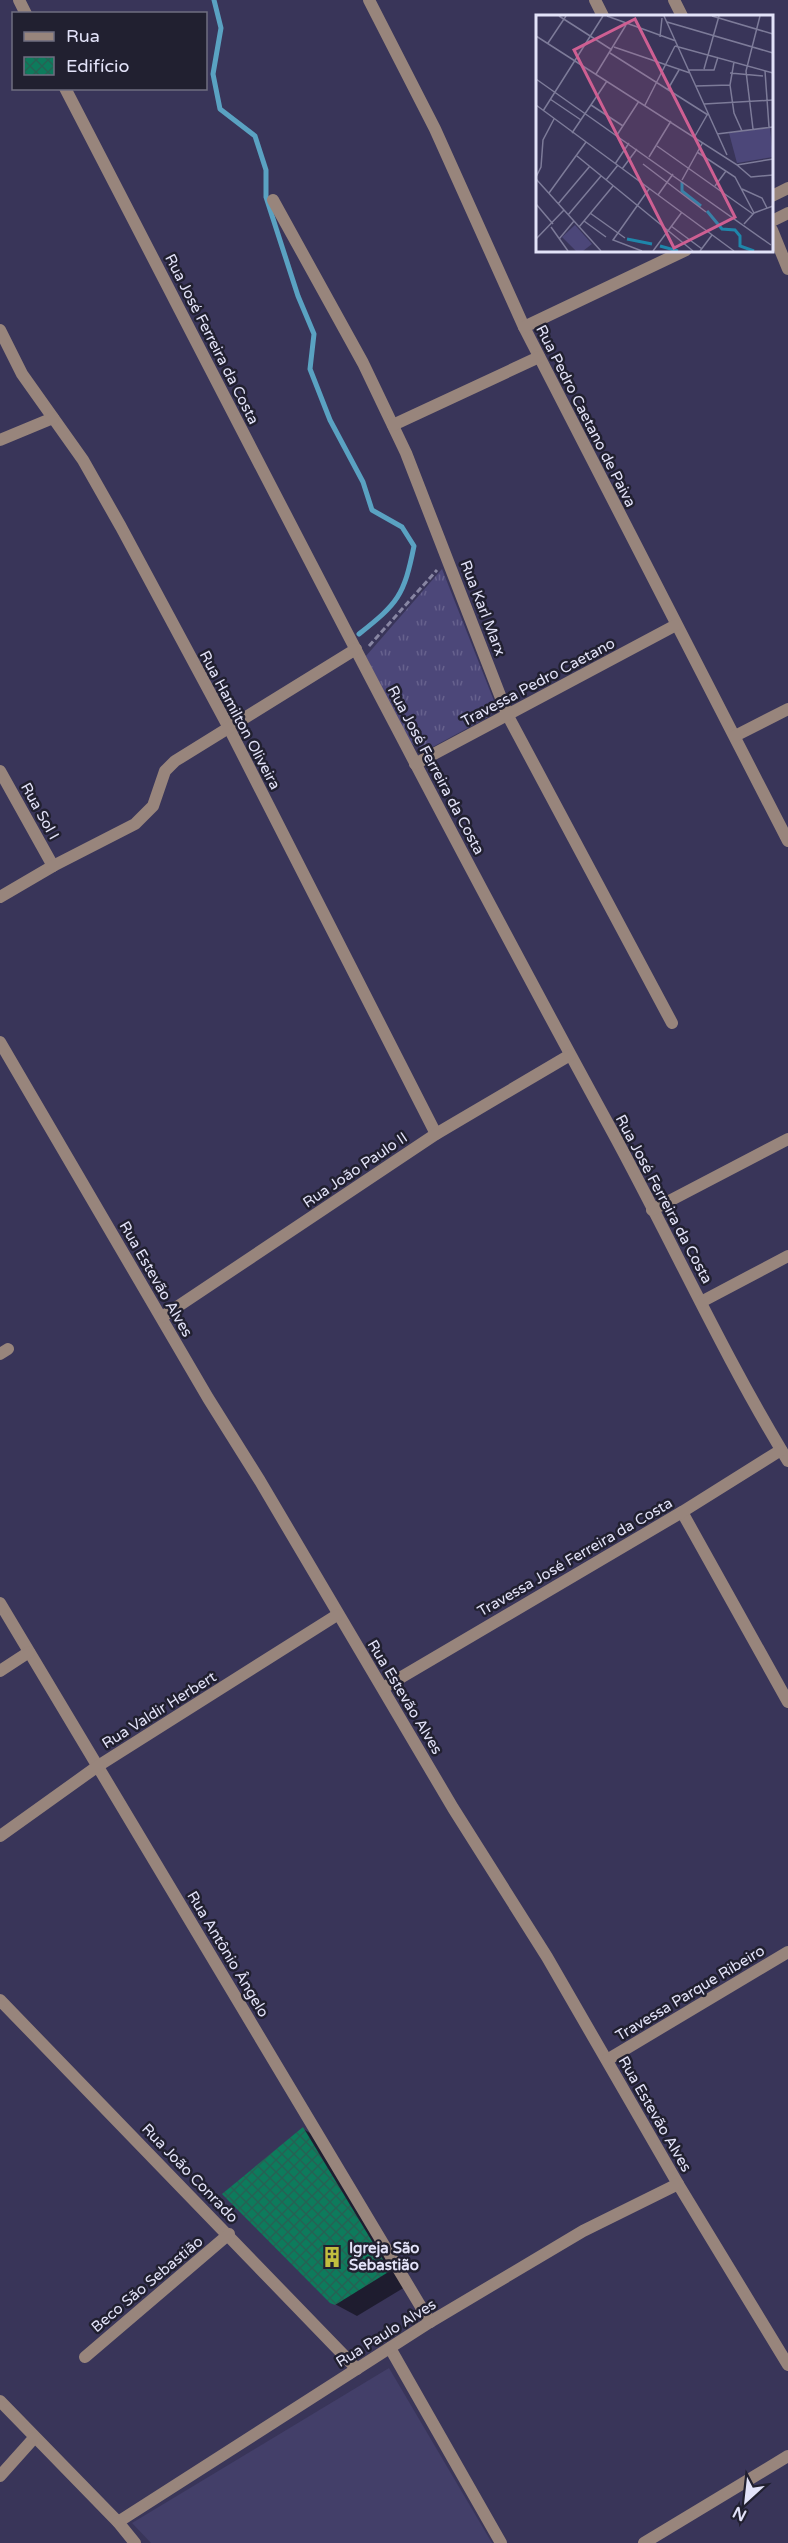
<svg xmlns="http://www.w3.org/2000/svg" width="788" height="2543" font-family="'Varela Round',sans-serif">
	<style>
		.built { fill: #433f69 }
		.grass { fill: url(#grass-tufts) }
		.shadow { fill: #0007 }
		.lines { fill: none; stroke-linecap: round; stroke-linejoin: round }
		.stream { stroke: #5aa2c2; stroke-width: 5 }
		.building { fill: url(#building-cross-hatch) }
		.path { stroke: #8886a3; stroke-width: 3; stroke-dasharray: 6 3; stroke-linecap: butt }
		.street { stroke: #98857c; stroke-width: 12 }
		.labels { text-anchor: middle; stroke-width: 5; stroke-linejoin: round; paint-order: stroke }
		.street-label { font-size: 15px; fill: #e3e3f9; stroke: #212030 }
		.poi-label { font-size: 15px; font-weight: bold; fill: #e3e3f9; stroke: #212030; text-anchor: start }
		.inset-river { fill: none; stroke: #1f86aa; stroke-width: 3 }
		.inset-road { fill: none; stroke: #7d7b99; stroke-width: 1.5 }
		.view { fill: #ce5f92; fill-opacity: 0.15; stroke: #ce5f92; stroke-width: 3 }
		.inset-edge { fill: none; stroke: #e3e3f9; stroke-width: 3 }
	</style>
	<defs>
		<pattern id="grass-tufts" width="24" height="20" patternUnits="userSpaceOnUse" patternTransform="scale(1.5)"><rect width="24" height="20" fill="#4c4779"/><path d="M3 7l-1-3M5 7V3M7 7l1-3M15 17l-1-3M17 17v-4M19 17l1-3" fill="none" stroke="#66618d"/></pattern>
		<pattern id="building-cross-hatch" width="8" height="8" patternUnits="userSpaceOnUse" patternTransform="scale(1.5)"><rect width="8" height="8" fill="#0d7b5c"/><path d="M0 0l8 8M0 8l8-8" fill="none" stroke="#266254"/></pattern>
	</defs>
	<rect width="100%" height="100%" fill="#393559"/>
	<polygon class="built" points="389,2368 492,2543 151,2543 132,2523"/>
	<polygon class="grass" points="442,569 496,706 490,716 427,750 409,743 366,656"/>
	<polygon class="shadow" points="303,2129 324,2141 410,2284 357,2316 331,2302"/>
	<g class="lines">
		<path class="stream" d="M214,0L221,28L213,74L220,109L255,136L266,170V197L298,296L314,334L310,369L330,420L363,482L372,510L402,527L414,546C404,596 398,603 359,634"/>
	</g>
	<polygon class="building" points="303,2127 390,2271 335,2305 330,2303 222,2194"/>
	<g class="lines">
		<polyline class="path" points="369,646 437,570"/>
		<g class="street">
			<polyline points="19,0 26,14"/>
			<polyline points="369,0 435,129 524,327 788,841"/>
			<polyline points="595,0 603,16"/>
			<polyline points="674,0 682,16"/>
			<path d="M65,88C246,437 424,787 612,1131C672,1241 723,1355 788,1461"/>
			<polyline points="772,196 788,188"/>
			<polyline points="273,200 363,363 406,453 508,716 672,1023"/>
			<polyline points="772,221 788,213"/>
			<polyline points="772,230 788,269"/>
			<polyline points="524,327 686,250"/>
			<polyline points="0,330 22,374 83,460 121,527 229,728 436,1134"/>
			<polyline points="393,425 539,357"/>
			<polyline points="0,440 53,418"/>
			<polyline points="735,736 788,709"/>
			<polyline points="415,764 676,625"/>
			<polyline points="0,771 53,866"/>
			<polyline points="0,897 53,866 135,824 153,806 165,771 175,761 356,649"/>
			<polyline points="0,1042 208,1398 260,1481 453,1808 547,1957 678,2184 788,2365"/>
			<polyline points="652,1210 788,1139"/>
			<polyline points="701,1302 788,1256"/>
			<polyline points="162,1317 436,1134 570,1055"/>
			<polyline points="0,1354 8,1349"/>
			<polyline points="682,1512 788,1702"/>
			<polyline points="0,1603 430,2322"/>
			<polyline points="0,1671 29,1652"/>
			<polyline points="383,1688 682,1512 781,1450"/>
			<polyline points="0,1836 98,1766 337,1615"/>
			<polyline points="0,2000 357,2369"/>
			<polyline points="607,2060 788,1952"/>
			<polyline points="390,2348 501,2543"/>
			<polyline points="85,2357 229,2234"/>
			<polyline points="0,2401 118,2522 135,2543"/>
			<polyline points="0,2476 34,2438"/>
			<polyline points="118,2522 430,2322 583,2231 678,2184"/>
			<polyline points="644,2543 788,2456"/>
		</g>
	</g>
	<defs>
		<symbol id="building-bare" viewBox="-9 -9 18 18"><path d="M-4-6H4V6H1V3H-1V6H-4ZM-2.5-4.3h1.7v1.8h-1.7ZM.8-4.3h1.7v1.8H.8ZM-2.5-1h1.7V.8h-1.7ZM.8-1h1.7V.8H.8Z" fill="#c2bd3f" stroke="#212030" stroke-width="2.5" paint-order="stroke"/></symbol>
	</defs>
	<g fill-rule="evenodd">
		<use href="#building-bare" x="317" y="2242" width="30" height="30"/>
	</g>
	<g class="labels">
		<g class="street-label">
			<text transform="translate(212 339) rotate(63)" y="5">Rua José Ferreira da Costa</text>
			<text transform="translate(586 416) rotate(63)" y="5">Rua Pedro Caetano de Paiva</text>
			<text transform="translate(483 608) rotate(69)" y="5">Rua Karl Marx</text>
			<text transform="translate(538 682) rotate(-28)" y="5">Travessa Pedro Caetano</text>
			<text transform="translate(240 720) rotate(62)" y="5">Rua Hamilton Oliveira</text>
			<text transform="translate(436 770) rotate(62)" y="5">Rua José Ferreira da Costa</text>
			<text transform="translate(40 811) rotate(61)" y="5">Rua Sol I</text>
			<text transform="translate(355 1170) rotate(-34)" y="5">Rua João Paulo II</text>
			<text transform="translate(664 1199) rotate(62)" y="5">Rua José Ferreira da Costa</text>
			<text transform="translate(156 1279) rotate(60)" y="5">Rua Estevão Alves</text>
			<text transform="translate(575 1557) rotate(-30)" y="5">Travessa José Ferreira da Costa</text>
			<text transform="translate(405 1697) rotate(59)" y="5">Rua Estevão Alves</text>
			<text transform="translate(159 1710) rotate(-32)" y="5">Rua Valdir Herbert</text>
			<text transform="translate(228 1954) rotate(59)" y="5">Rua Antônio Ângelo</text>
			<text transform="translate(690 1993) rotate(-31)" y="5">Travessa Parque Ribeiro</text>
			<text transform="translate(655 2114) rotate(60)" y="5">Rua Estevão Alves</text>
			<text transform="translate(190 2173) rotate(46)" y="5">Rua João Conrado</text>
			<text transform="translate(147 2284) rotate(-40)" y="5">Beco São Sebastião</text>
			<text transform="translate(386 2333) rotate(-32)" y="5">Rua Paulo Alves</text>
		</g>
		<g class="poi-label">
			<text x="349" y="2253">Igreja São<tspan x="349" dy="17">Sebastião</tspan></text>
		</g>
	</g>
	<g transform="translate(536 15)">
		<rect width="237" height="237" fill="#393559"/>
		<path d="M234,113L237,142L201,148L193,118Z" fill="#4c4779"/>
		<path d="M39,210L56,229L47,236H40L26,222Z" fill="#4c4779"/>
		<path class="inset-river" d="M146,167V176L165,191M171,196L186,214L199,215L204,221V231L218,236M91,224L116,229M124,231L142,236"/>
		<path class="inset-road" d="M23,1L76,35M71,1L140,26M128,1L191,140M176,1L237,19M131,7L237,38M0,21L201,150L237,144M124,22L126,3M12,28L30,1M139,31L237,58M78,32L154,58M74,38L172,100M198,47L194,70L198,98L206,116M168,54L183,1M153,55H178L182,42M229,56L233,112M194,58L227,61M60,59L90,10M0,64L235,230M160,71L194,70M132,74L143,55M14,84L45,105M168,89L237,85M0,90L198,236M55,90L87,111M109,90L139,31M7,96L67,1M217,114L210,56L224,1M36,118L71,66M181,119L237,112M81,120L103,86M159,121L171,100M121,131L217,199M161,137L199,162L218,198M41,141L157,236M113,142L135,106M79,149L93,128M107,149L170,197M201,150L215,162L237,160M86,154L101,134M0,162L5,152L7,125L18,104M0,164L65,236M70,165L82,150M146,165L167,127M179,171L190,156M206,174L226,183L231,193M13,178L50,127M122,180L137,159M0,189L17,209M22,189L54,151M54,198L89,223M32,200L65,161M48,206L70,222M208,209L218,198L237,191M135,211L166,234M15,212L32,236M43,212L77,171M0,224L28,195M23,224L38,206M106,236L77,225L113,174M117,236L146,197M164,236L176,220"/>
		<path class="view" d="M99,4L199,202L138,233L38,35Z"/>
		<rect width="237" height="237" class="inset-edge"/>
	</g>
	<rect x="12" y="12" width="195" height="78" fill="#212030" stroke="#6f6e80" stroke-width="1.5"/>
	<rect x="24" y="32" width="30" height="9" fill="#98857c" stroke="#6f6e80" stroke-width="1.5"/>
	<text x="66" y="42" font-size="18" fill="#e3e3f9">Rua</text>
	<rect x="24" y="57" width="30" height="18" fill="url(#building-cross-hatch)" stroke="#6f6e80" stroke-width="1.5"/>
	<text x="66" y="72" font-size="18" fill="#e3e3f9">Edifício</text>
	<g transform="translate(746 2501) rotate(207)" stroke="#212030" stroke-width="4.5" paint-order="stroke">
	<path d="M0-4.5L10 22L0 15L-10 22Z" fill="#e3e3f9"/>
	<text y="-9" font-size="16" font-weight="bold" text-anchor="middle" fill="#e3e3f9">N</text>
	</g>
</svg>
